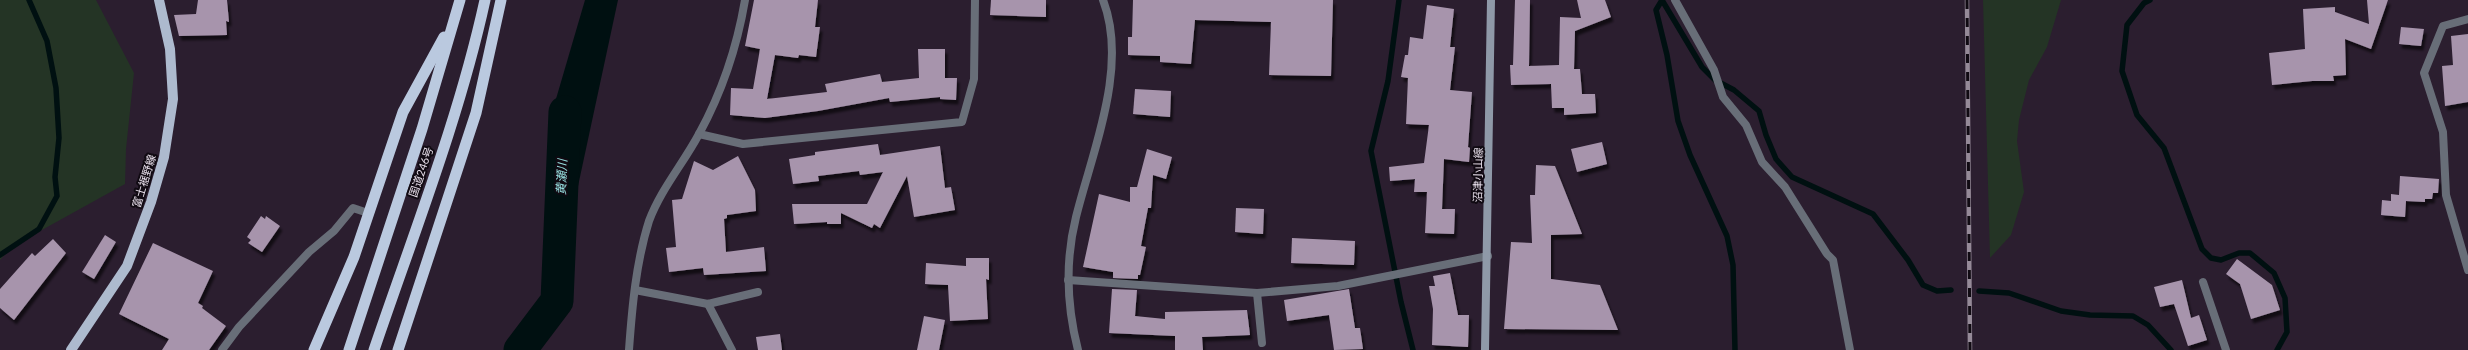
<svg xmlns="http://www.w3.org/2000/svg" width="2468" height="350" font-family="Lato,'Noto Sans JP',sans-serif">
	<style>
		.green { fill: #243425 }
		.water { fill: #001011 }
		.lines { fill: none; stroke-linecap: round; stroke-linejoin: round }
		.stream { stroke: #001011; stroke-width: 5.5 }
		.river { stroke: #001011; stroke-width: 33 }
		.building { fill: #a794ac; filter: url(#shadow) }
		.minor { stroke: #686e78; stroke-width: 8 }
		.secondary { stroke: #8f99a8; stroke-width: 8 }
		.primary { stroke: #adbace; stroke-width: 10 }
		.trunk { stroke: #bac9df; stroke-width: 11 }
		.rail-casing { stroke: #958a98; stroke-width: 4.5 }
		.rail { stroke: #100a12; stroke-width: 3; stroke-dasharray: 9; stroke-linecap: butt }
		.labels { text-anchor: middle; stroke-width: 4; stroke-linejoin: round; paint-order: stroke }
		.street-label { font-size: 11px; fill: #e9e0ec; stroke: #100a12 }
		.water-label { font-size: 12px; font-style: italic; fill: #98e0e1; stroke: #100a12 }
	</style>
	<defs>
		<filter id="shadow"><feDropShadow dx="2.5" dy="4.5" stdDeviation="1" flood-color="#0009"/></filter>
	</defs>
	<rect width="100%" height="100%" fill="#2b1e2f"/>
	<g class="green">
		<polygon points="0,0 96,0 134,73 126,149 125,184 13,246 0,260"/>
		<polygon points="1983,0 2061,0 2047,47 2029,80 2019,120 2017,141 2024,192 2011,235 1990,258"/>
	</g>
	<polygon class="water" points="585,0 618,0 575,200 551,116"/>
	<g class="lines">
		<g class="stream">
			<polyline points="1399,0 1388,81 1371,151 1401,302 1413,350"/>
			<polyline points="1662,0 1702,67 1715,80 1734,90 1759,111 1766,135 1776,159 1792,177 1873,214 1908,260 1923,285 1937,291 1951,290"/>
			<polyline points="1662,0 1656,10 1667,55 1678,121 1690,155 1727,236 1733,265 1735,350"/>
			<polyline points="2150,0 2144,3 2127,25 2122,71 2137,115 2164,148 2202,249 2211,258 2221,260 2239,253 2250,253 2274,273 2285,298 2287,332 2277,350"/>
			<polyline points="0,255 39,229 57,196 55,177 59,138 56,88 47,41 29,0"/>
			<polyline points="1979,291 2009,293 2061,311 2090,315 2133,316 2148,325 2171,350"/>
		</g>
		<polyline class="river" points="520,350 557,301 565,112"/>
	</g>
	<g class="building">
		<polygon points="198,0 227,0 229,22 226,21 227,35 179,36 174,15 196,14"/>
		<polygon points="754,0 818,0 815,27 820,27 816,57 799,55 798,58 775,55 767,99 827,92 825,84 880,74 882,82 919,78 918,49 945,49 945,78 957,78 956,100 940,99 940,97 890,102 889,98 818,111 765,118 730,115 731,88 753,89 760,49 745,46"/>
		<polygon points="991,0 1046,0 1046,17 990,15"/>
		<polygon points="1133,0 1333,0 1331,76 1269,75 1271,22 1195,20 1191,64 1160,62 1160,56 1128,55 1128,37 1132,37"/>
		<polygon points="1515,0 1530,0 1529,66 1559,65 1560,17 1581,18 1577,0 1605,0 1611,17 1575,31 1574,69 1580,69 1582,94 1595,94 1596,113 1564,115 1564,108 1552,108 1551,84 1511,85 1510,65 1513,65"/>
		<polygon points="2367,0 2388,0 2371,49 2345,39 2346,75 2333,76 2334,81 2312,81 2272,85 2269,53 2305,49 2303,9 2335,7 2335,12 2369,24"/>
		<polygon points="1427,5 1454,9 1450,47 1455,47 1450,90 1472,92 1468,147 1470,148 1469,162 1444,159 1442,209 1455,209 1454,234 1425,233 1427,192 1414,192 1415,179 1390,181 1389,167 1424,163 1429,125 1406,124 1408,78 1401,77 1405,55 1408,55 1410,37 1423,39"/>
		<polygon points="2401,27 2424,29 2421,46 2399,44"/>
		<polygon points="2468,34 2468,102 2445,106 2442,66 2453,65 2451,36"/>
		<polygon points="1135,89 1171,91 1170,117 1133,114"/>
		<polygon points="1602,142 1607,164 1577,172 1571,149"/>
		<polygon points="878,144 880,155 940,146 945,188 951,187 955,210 914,217 907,176 880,228 874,224 872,228 841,213 841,224 827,224 827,222 794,224 792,204 867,204 883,172 860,175 859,171 818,176 819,181 793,184 789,159 815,155 815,152"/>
		<polygon points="1147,149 1172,157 1166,179 1153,175 1151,208 1148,208 1141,246 1146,247 1140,275 1138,275 1138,279 1113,278 1113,272 1083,267 1099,194 1130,202 1130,187 1137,187"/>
		<polygon points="738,156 755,190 756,211 727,215 727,218 724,219 726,252 764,247 766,271 704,275 703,268 669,272 666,248 676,247 672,200 682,199 694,161 713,170"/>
		<polygon points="1536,165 1555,166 1582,234 1551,235 1551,279 1600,285 1618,330 1504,329 1511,242 1532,243 1530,195 1535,195"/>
		<polygon points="2400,176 2439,179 2438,193 2433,193 2432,199 2425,199 2425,202 2406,201 2405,217 2381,215 2382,200 2391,201 2391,194 2399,195"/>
		<polygon points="1236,208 1264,209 1263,234 1235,232"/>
		<polygon points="261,216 265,219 266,216 280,226 262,252 248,243 251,240 247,237"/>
		<polygon points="105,235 116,242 94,279 82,272"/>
		<polygon points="1292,238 1355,241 1354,265 1291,263"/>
		<polygon points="53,239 66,253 14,320 0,308 0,289 32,253 35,256"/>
		<polygon points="153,243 213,271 198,303 203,306 202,308 226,326 209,350 162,350 169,339 119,314"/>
		<polygon points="966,258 989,258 989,280 986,279 988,319 950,321 948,285 925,284 926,263 966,266"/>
		<polygon points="2237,259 2272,285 2280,310 2251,319 2240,284 2226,274"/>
		<polygon points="1450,273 1458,315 1469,315 1468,347 1432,345 1433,309 1429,286 1435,286 1433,276"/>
		<polygon points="2182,280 2191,318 2199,315 2207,340 2188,346 2174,304 2160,307 2154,287"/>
		<polygon points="1112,289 1137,290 1135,316 1165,319 1165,312 1247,310 1250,335 1202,337 1203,350 1175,350 1175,336 1109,333"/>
		<polygon points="1349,289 1355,328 1360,328 1363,349 1334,350 1329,315 1287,321 1284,300"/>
		<polygon points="924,316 945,320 939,350 917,350"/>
		<polygon points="780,334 782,350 758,350 756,337"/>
	</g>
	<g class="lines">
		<g class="minor">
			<polyline points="1675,0 1714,70 1723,97 1746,125 1762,162 1785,187 1827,254 1833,260 1850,350"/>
			<polyline points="2468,19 2443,26 2424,73 2443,132 2446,195 2468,270"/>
			<polyline points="699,134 743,144 962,122 974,79 975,0"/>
			<polyline points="1068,280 1257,293 1338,286 1488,256"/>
			<polyline points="2203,282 2226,350"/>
			<polyline points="635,290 708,304 758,292"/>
			<polyline points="1257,293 1262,343"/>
			<polyline points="708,304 732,350"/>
			<polyline points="222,350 239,327 309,252 334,231 353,208 368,213"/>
			<path d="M629,350C632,308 636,262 649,221C661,189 683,164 699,134C722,92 737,47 745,0"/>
			<path d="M1078,350C1067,307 1065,261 1076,217C1092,152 1129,67 1103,0"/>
		</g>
		<polyline class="secondary" points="1485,350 1491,0"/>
		<polyline class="primary" points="71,350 127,266 151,202 164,157 173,99 170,49 159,0"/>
		<g class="trunk">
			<polyline points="314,350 354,257 403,112 444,37"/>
			<polyline points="349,350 422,129 460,0"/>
			<path d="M374,350C413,235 459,119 485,0"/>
			<polyline points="398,350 476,113 501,0"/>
		</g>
		<defs>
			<polyline id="rail" points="1967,0 1970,350"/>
		</defs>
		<use href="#rail" class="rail-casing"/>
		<use href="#rail" class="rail"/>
	</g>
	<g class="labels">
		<g class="street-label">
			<text transform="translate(421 172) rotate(-71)" y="4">国道246号</text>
			<text transform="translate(1478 175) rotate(-89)" y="4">沼津小山線</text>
			<text transform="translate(144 181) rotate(-73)" y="4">富士裾野線</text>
		</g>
		<g class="water-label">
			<text transform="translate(562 177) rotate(-88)" y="4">黄瀬川</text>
		</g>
	</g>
</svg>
